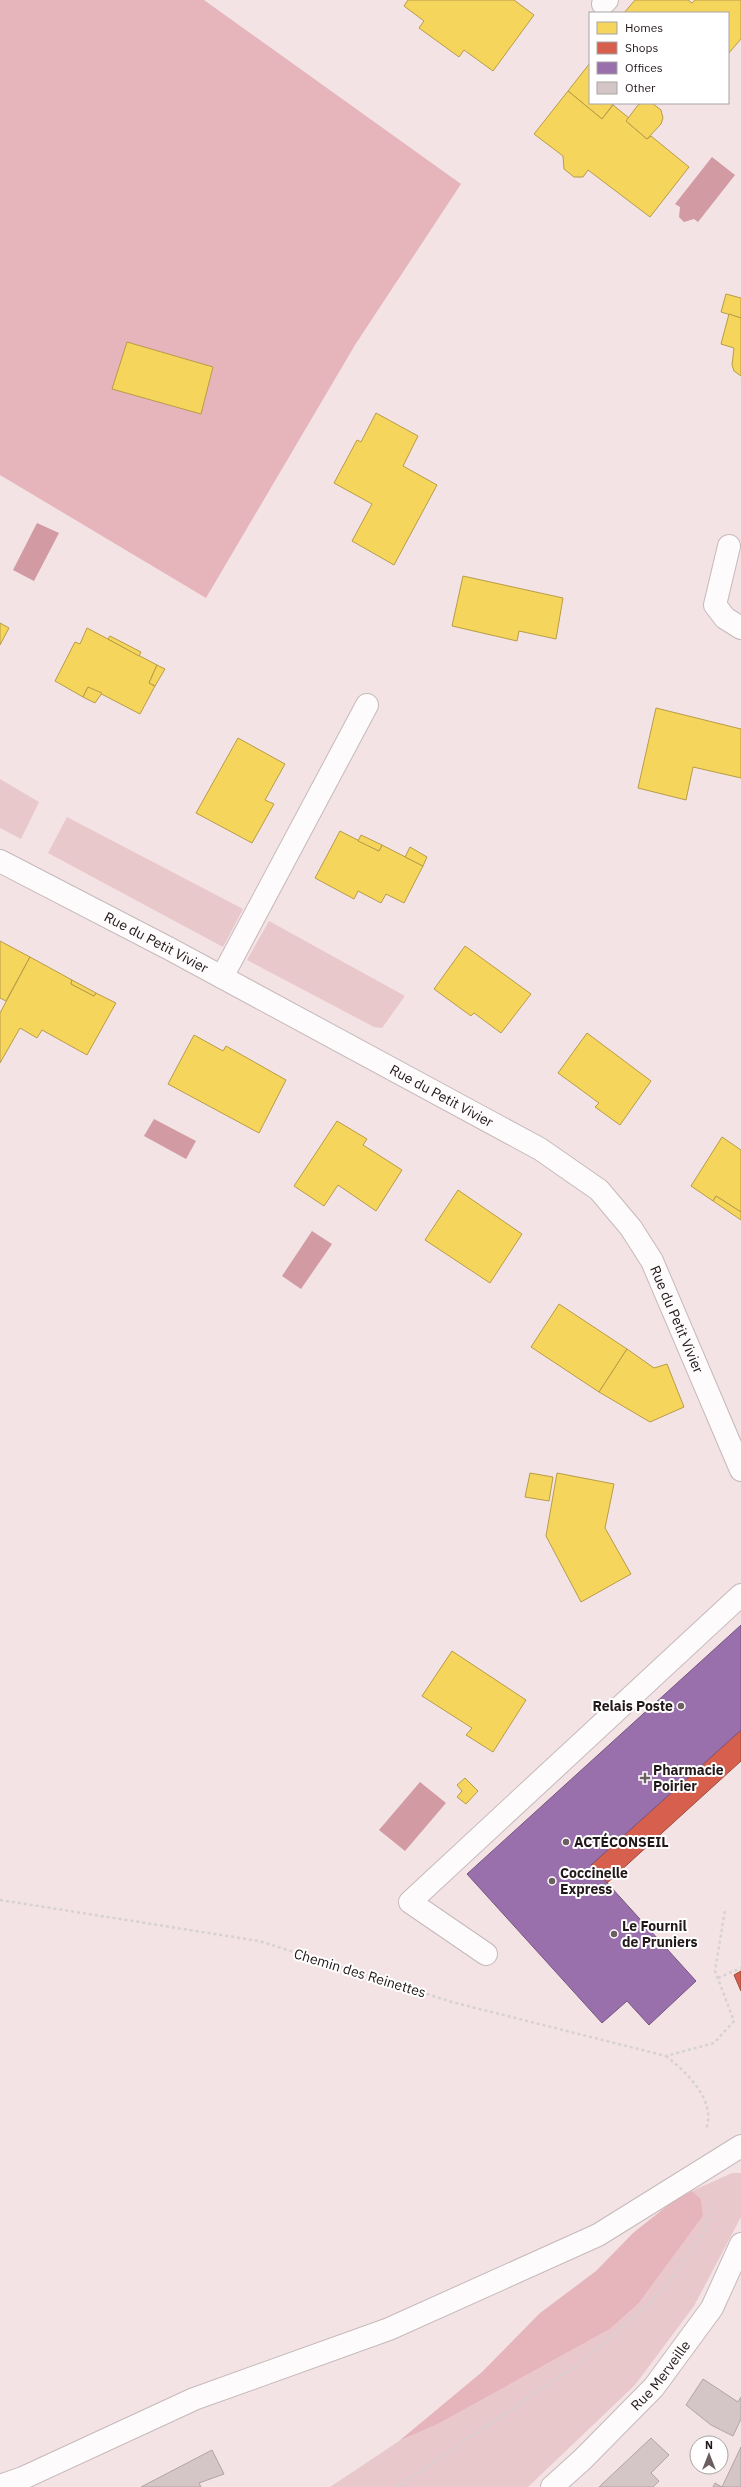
<svg xmlns="http://www.w3.org/2000/svg" width="741" height="2487" font-family="'IBM Plex Sans',sans-serif">
	<style>
		.green { fill: #e9c8cb }
		.forest { fill: #e6b5bb }
		.water { fill: #d29aa2 }
		.homes { fill: #f6d55c; stroke: #b79c48 }
		.shops { fill: #d6604d; stroke: #a04a3d }
		.offices { fill: #9970ab; stroke: #76567f }
		.building { fill: #d4c6c7; stroke: #b1a4a6 }
		.lines { fill: none; stroke-linecap: round; stroke-linejoin: round }
		.minor-casing { stroke: #c6b9bb; stroke-width: 24 }
		.path { stroke: #d7d2d2; stroke-width: 2.5; stroke-dasharray: 3 3; stroke-linecap: butt }
		.minor { stroke: #fdfbfb; stroke-width: 22 }
		.poi-dot { fill: #6c5f60; stroke: #fff; stroke-width: 1.5 }
		.labels { text-anchor: middle; stroke-width: 4; stroke-linejoin: round; paint-order: stroke }
		.street-label { font-size: 14px; fill: #231819; stroke: #fff }
		.poi-label { font-size: 14px; font-weight: bold; fill: #231819; stroke: #fff; text-anchor: start }
	</style>
	<rect width="100%" height="100%" fill="#f4e3e5"/>
	<g class="green">
		<polygon points="0,779 39,802 21,839 0,828"/>
		<polygon points="67,817 243,909 223,947 48,853"/>
		<polygon points="269,921 405,996 382,1028 374,1027 247,960"/>
		<polygon points="732,2173 741,2173 741,2217 694,2306 635,2385 528,2487 330,2487 399,2441 438,2424 610,2329 639,2303 703,2216 701,2199 692,2191"/>
	</g>
	<g class="forest">
		<polygon points="0,0 204,0 461,184 355,345 206,598 0,475"/>
		<polygon points="692,2191 701,2199 703,2216 639,2303 610,2329 438,2424 399,2441 482,2372 540,2313 596,2271 633,2233 672,2202"/>
	</g>
	<g class="water">
		<polygon points="712,157 735,175 698,222 694,219 684,222 679,217 680,207 675,204"/>
		<polygon points="37,523 59,533 34,581 13,570"/>
		<polygon points="154,1119 196,1141 186,1159 144,1136"/>
		<polygon points="312,1231 332,1244 301,1289 282,1276"/>
		<polygon points="420,1782 446,1803 405,1851 379,1830"/>
	</g>
	<g class="homes">
		<polygon points="408,0 514,0 534,15 493,71 464,50 459,57 419,28 424,21 404,6"/>
		<polygon points="635,0 688,0 692,3 695,0 741,0 741,39 728,54 728,13 624,13"/>
		<polygon points="590,63 590,103 614,103 602,119 568,91"/>
		<polygon points="568,91 602,119 613,105 629,118 626,121 647,139 651,136 689,167 650,217 588,170 583,177 574,177 564,169 563,156 534,134"/>
		<polygon points="642,103 652,103 661,110 663,118 661,124 647,139 626,121 638,105"/>
		<polygon points="726,294 741,298 741,318 721,312"/>
		<polygon points="729,314 741,318 741,376 734,371 732,365 734,348 721,344"/>
		<polygon points="127,342 213,367 201,414 112,389"/>
		<polygon points="376,413 418,436 403,466 437,485 394,565 352,541 372,504 334,483 357,440 361,442"/>
		<polygon points="463,576 563,598 556,639 519,631 517,641 452,626"/>
		<polygon points="0,623 9,628 0,645"/>
		<polygon points="87,628 157,665 149,683 155,686 140,714 88,687 83,697 55,681 75,642 80,644"/>
		<polygon points="110,636 141,652 139,656 108,639"/>
		<polygon points="157,665 165,669 155,686 149,683"/>
		<polygon points="88,687 102,693 95,703 83,697"/>
		<polygon points="656,708 741,729 741,778 693,767 686,800 638,788"/>
		<polygon points="238,738 285,764 265,800 274,804 252,843 196,813"/>
		<polygon points="340,831 379,851 382,845 423,866 404,903 386,894 381,903 358,891 354,899 315,878"/>
		<polygon points="361,835 382,845 379,851 358,841"/>
		<polygon points="410,847 427,857 423,866 405,857"/>
		<polygon points="0,941 30,957 6,1001 0,998"/>
		<polygon points="465,946 531,994 501,1033 474,1013 471,1016 434,989"/>
		<polygon points="30,957 72,980 71,984 94,996 96,993 116,1003 87,1055 42,1030 37,1038 20,1028 0,1063 0,1013"/>
		<polygon points="72,980 96,993 94,996 71,984"/>
		<polygon points="587,1033 651,1081 620,1125 595,1107 599,1103 558,1073"/>
		<polygon points="194,1035 223,1051 226,1046 286,1080 259,1133 168,1084"/>
		<polygon points="337,1121 367,1139 363,1145 402,1170 376,1211 338,1185 324,1206 294,1186"/>
		<polygon points="722,1137 741,1150 741,1212 716,1196 713,1201 691,1186"/>
		<polygon points="458,1190 522,1234 490,1283 425,1240"/>
		<polygon points="716,1196 741,1212 741,1220 713,1201"/>
		<polygon points="559,1304 627,1349 599,1392 531,1347"/>
		<polygon points="627,1349 654,1368 667,1364 684,1407 650,1422 599,1392"/>
		<polygon points="530,1473 553,1477 549,1501 525,1497"/>
		<polygon points="557,1473 614,1484 605,1528 631,1574 581,1602 546,1536"/>
		<polygon points="452,1651 526,1700 493,1752 466,1735 472,1728 422,1696"/>
		<polygon points="465,1778 478,1791 466,1804 457,1797 462,1791 457,1785"/>
	</g>
	<g class="shops">
		<polygon points="741,1730 741,1761 607,1883 591,1865"/>
		<polygon points="741,1971 741,1991 734,1975"/>
	</g>
	<polygon class="offices" points="741,1625 741,1730 591,1865 696,1981 649,2025 627,2001 602,2023 467,1874"/>
	<g class="building">
		<polygon points="703,2379 738,2402 741,2397 741,2419 733,2436 711,2425 686,2405"/>
		<polygon points="651,2438 669,2455 651,2473 659,2481 653,2487 599,2487"/>
		<polygon points="741,2447 741,2487 713,2487 715,2483 722,2487"/>
		<polygon points="212,2450 224,2474 199,2483 201,2487 141,2487"/>
	</g>
	<g class="lines">
		<defs>
			<g id="minor">
				<polyline points="603,4 607,0"/>
				<polyline points="729,546 715,605 725,618 741,628"/>
				<path id="s1" d="M0,861L170,949L540,1149L599,1190L631,1228L652,1261L741,1470"/>
				<polyline points="222,977 367,705"/>
				<polyline points="486,1954 410,1902 741,1595"/>
				<polyline points="0,2486 23,2478 194,2399 389,2329 598,2235 741,2146"/>
				<path id="s2" d="M552,2487L583,2459L654,2387L712,2308L741,2244"/>
			</g>
		</defs>
		<use href="#minor" class="minor-casing"/>
		<g class="path">
			<polyline points="0,1900 259,1941 452,2002 666,2056 714,2043 734,2021 715,1971 725,1910"/>
			<polyline points="718,1978 741,1968"/>
			<path d="M666,2056C685,2071 717,2100 706,2129"/>
			<polyline points="397,2487 587,2358 656,2298 700,2239 710,2218 713,2203"/>
		</g>
		<use href="#minor" class="minor"/>
	</g>
	<g class="poi-dot">
		<circle cx="681" cy="1706" r="4"/>
		<path d="M643 1772h4v4h4v4h-4v4h-4v-4h-4v-4h4z"/>
		<circle cx="566" cy="1842" r="4"/>
		<circle cx="552" cy="1881" r="4"/>
		<circle cx="614" cy="1934" r="4"/>
	</g>
	<g class="labels">
		<g class="street-label">
			<text dy="5" stroke="none"><textPath href="#s1" startOffset="176">Rue du Petit Vivier</textPath></text>
			<text dy="5" stroke="none"><textPath href="#s1" startOffset="500">Rue du Petit Vivier</textPath></text>
			<text dy="5" stroke="none"><textPath href="#s1" startOffset="836">Rue du Petit Vivier</textPath></text>
			<text transform="translate(360 1973) rotate(17)" y="5">Chemin des Reinettes</text>
			<text dy="5" stroke="none"><textPath href="#s2" startOffset="156">Rue Merveille</textPath></text>
		</g>
		<g class="poi-label">
			<text x="673" y="1711" text-anchor="end">Relais Poste</text>
			<text x="653" y="1775">Pharmacie<tspan x="653" dy="16">Poirier</tspan></text>
			<text x="574" y="1847">ACTÉCONSEIL</text>
			<text x="560" y="1878">Coccinelle<tspan x="560" dy="16">Express</tspan></text>
			<text x="622" y="1931">Le Fournil<tspan x="622" dy="16">de Pruniers</tspan></text>
		</g>
	</g>
	<rect x="589" y="12" width="140" height="92" fill="#ffffff" stroke="#a7a3a3"/>
	<rect x="597" y="22" width="20" height="12" fill="#f6d55c" stroke="#a7a3a3"/>
	<text x="625" y="32" font-size="12" fill="#231819">Homes</text>
	<rect x="597" y="42" width="20" height="12" fill="#d6604d" stroke="#a7a3a3"/>
	<text x="625" y="52" font-size="12" fill="#231819">Shops</text>
	<rect x="597" y="62" width="20" height="12" fill="#9970ab" stroke="#a7a3a3"/>
	<text x="625" y="72" font-size="12" fill="#231819">Offices</text>
	<rect x="597" y="82" width="20" height="12" fill="#d4c6c7" stroke="#a7a3a3"/>
	<text x="625" y="92" font-size="12" fill="#231819">Other</text>
	<g transform="translate(709 2455)"><circle r="19" fill="#ffffff" stroke="#a7a3a3"/>
	<path d="M0-3L7 15L0 10L-7 15Z" fill="#6c5f60"/>
	<text y="-6" font-size="11" font-weight="bold" text-anchor="middle" fill="#231819">N</text>
	</g>
</svg>
